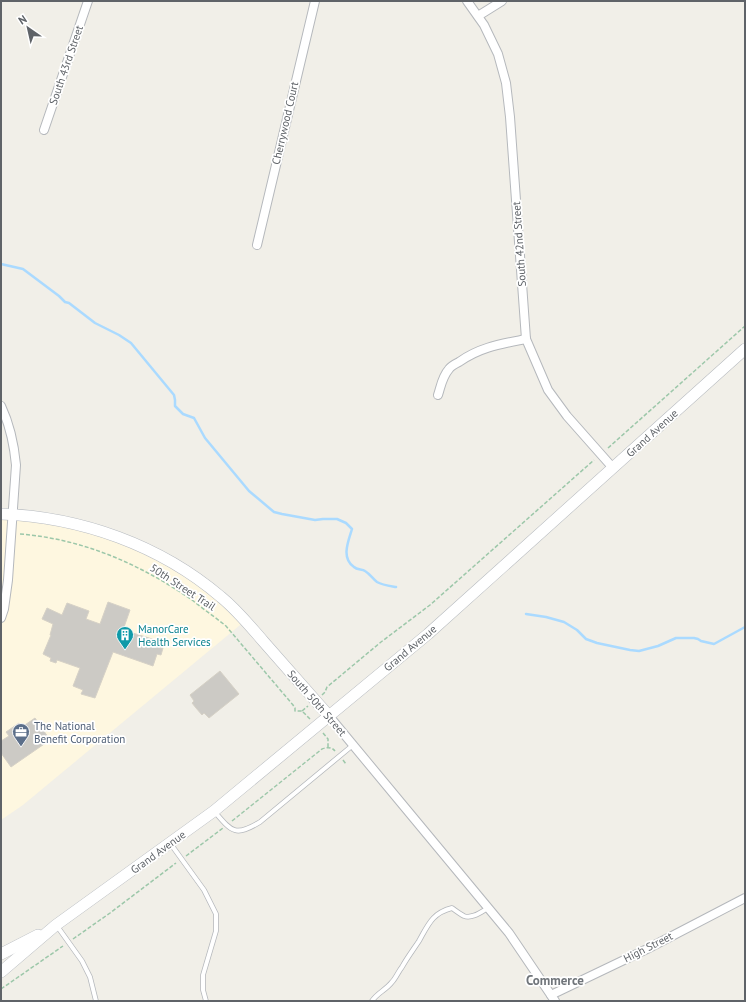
<svg xmlns="http://www.w3.org/2000/svg" width="746" height="1002" font-family="'PT Sans',sans-serif">
	<style>
		.commercial { fill: #fef7e0 }
		.lines { fill: none; stroke-linecap: round; stroke-linejoin: round }
		.stream { stroke: #aadaff; stroke-width: 2.5 }
		.building { fill: #cccac5; stroke: #d6d1c6 }
		.lane-casing { stroke: #b5b8bc; stroke-width: 5.5 }
		.street-casing { stroke: #b5b8bc; stroke-width: 10 }
		.secondary-casing { stroke: #b6babf; stroke-width: 12 }
		.path { stroke: #9cc7a9; stroke-width: 1.5; stroke-dasharray: 4 2; stroke-linecap: butt }
		.lane { stroke: #fff; stroke-width: 4 }
		.street { stroke: #fff; stroke-width: 8 }
		.secondary { stroke: #fff; stroke-width: 11 }
		.labels { text-anchor: middle; stroke-width: 3.5; stroke-linejoin: round; paint-order: stroke }
		.street-label { font-size: 11px; fill: #5f6368; stroke: #fff }
		.culture-label { font-size: 11px; fill: #0d838f; stroke: #fff; text-anchor: start }
		.service-label { font-size: 11px; fill: #4e5e75; stroke: #fff; text-anchor: start }
		.quarter-label { font-size: 13px; font-weight: bold; fill: #70757a; stroke: #fff }
	</style>
	<rect width="100%" height="100%" fill="#f1efe8"/>
	<polygon class="commercial" points="1,514 51,519 154,552 245,621 23,805 1,820"/>
	<g class="lines">
		<g class="stream">
			<path d="M1,264L23,269L59,296L65,302L69,303L95,323L119,335L131,343L174,395L175,400V406L183,414L194,418L205,438L249,491L274,512L282,514L315,520L323,519H337L346,523L352,529C348,542 341,558 354,567C357,570 362,569 365,571C370,574 373,579 377,582C382,585 390,586 396,587"/>
			<polyline points="526,614 546,617 564,622 577,630 586,639 597,643 630,650 639,651 658,646 676,638 694,638 698,639 701,641 714,644 745,627"/>
		</g>
	</g>
	<g class="building">
		<polygon points="108,602 130,610 123,630 162,642 160,648 163,648 161,655 157,654 153,666 113,652 95,698 81,694 83,690 73,686 80,668 57,660 56,663 50,661 51,658 43,654 51,635 50,635 53,624 42,619 47,608 62,615 67,603 89,611 86,619 100,624"/>
		<polygon points="220,671 239,694 209,718 204,713 202,715 196,708 192,703 194,701 190,695"/>
		<polygon points="35,718 50,740 11,767 1,753 1,741 9,736 6,732 19,723 22,727"/>
	</g>
	<g class="lines">
		<defs>
			<g id="lane">
				<path d="M214,811C232,832 235,837 260,822L353,745"/>
				<polyline points="170,843 204,890 216,914 216,931 203,975 203,990 206,1001"/>
				<polyline points="57,926 82,961 90,977 96,1001"/>
				<path d="M372,1001C377,993 386,990 392,982C396,978 398,972 402,967C407,958 413,950 419,941C428,925 432,913 452,908C456,911 460,914 464,916C472,919 481,912 488,908"/>
			</g>
			<g id="street">
				<polyline points="467,1 484,25 498,54 506,83 510,117 526,339 548,390 567,416 613,468"/>
				<polyline points="478,16 502,1"/>
				<polyline points="44,130 88,1"/>
				<polyline points="257,245 315,1"/>
				<path d="M438,395C441,386 442,377 449,369C451,366 455,364 459,362C480,347 501,344 526,339"/>
				<path d="M1,406C10,425 14,444 16,465L8,580L4,609L1,618"/>
				<polyline points="329,716 397,798 509,933 555,1001"/>
				<polyline points="551,995 647,949 745,898"/>
			</g>
			<g id="secondary">
				<path d="M1,514C81,517 160,545 221,597C237,610 250,626 263,641C285,666 307,691 329,716"/>
				<polyline points="1,954 38,935"/>
				<polyline points="1,972 56,925 214,811 428,634 745,349"/>
			</g>
		</defs>
		<use href="#lane" class="lane-casing"/>
		<use href="#street" class="street-casing"/>
		<use href="#secondary" class="secondary-casing"/>
		<g class="path">
			<polyline points="608,448 745,326"/>
			<path d="M20,534C83,539 140,564 192,600C203,609 215,617 226,626L293,705L295,708V711H302"/>
			<polyline points="322,695 325,692 327,687 381,642 430,605 594,460"/>
			<polyline points="302,711 308,706"/>
			<polyline points="303,712 310,719"/>
			<polyline points="323,733 328,739 328,748"/>
			<polyline points="343,760 346,764"/>
			<path d="M232,821L322,749C327,747 332,747 335,751"/>
			<polyline points="186,856 223,828"/>
			<polyline points="73,939 110,913 176,863"/>
			<polyline points="1,989 63,946"/>
		</g>
		<use href="#lane" class="lane"/>
		<use href="#street" class="street"/>
		<use href="#secondary" class="secondary"/>
	</g>
	<defs>
		<symbol id="building-pin" viewBox="-11 -11 22 30"><path d="M0 17L-7.5 6A9.5 9.5 0 1 1 7.5 6Z" fill="#0f9aa8" stroke="#fff"/><path d="M-4-6H4V6H1V3H-1V6H-4ZM-2.5-4.3h1.7v1.8h-1.7ZM.8-4.3h1.7v1.8H.8ZM-2.5-1h1.7V.8h-1.7ZM.8-1h1.7V.8H.8Z" fill="#fff"/></symbol>
		<symbol id="office-pin" viewBox="-11 -11 22 30"><path d="M0 17L-7.5 6A9.5 9.5 0 1 1 7.5 6Z" fill="#5c6f8a" stroke="#fff"/><path d="M-6-3h4V-5.5h4V-3h4V5H-6ZM-1-4.5V-3h2v-1.5ZM-6 0V1H6V0Z" fill="#fff"/></symbol>
	</defs>
	<g fill-rule="evenodd">
		<use href="#building-pin" x="115" y="625" width="20" height="27"/>
		<use href="#office-pin" x="11" y="722" width="20" height="27"/>
	</g>
	<g class="labels">
		<g class="street-label">
			<text transform="translate(66 65) rotate(-71)" y="4">South 43rd Street</text>
			<text transform="translate(285 123) rotate(-77)" y="4">Cherrywood Court</text>
			<text transform="translate(519 244) rotate(-94)" y="4">South 42nd Street</text>
			<text transform="translate(652 433) rotate(-42)" y="4">Grand Avenue</text>
			<text transform="translate(183 587) rotate(33)" y="4">50th Street Trail</text>
			<text transform="translate(410 648) rotate(-40)" y="4">Grand Avenue</text>
			<text transform="translate(317 703) rotate(49)" y="4">South 50th Street</text>
			<text transform="translate(158 852) rotate(-36)" y="4">Grand Avenue</text>
			<text transform="translate(648 947) rotate(-27)" y="4">High Street</text>
		</g>
		<g class="culture-label">
			<text x="138" y="633">ManorCare<tspan x="138" dy="13">Health Services</tspan></text>
		</g>
		<g class="service-label">
			<text x="34" y="730">The National<tspan x="34" dy="13">Benefit Corporation</tspan></text>
		</g>
		<g class="quarter-label">
			<text x="555" y="985">Commerce</text>
		</g>
	</g>
	<rect width="746" height="1002" fill="none" stroke="#5f6368" stroke-width="4"/>
	<g transform="translate(28 28) rotate(326)" stroke="#ffffff" stroke-width="3" paint-order="stroke">
	<path d="M0-3L7 15L0 10L-7 15Z" fill="#5f6368"/>
	<text y="-6" font-size="11" font-weight="bold" text-anchor="middle" fill="#5f6368">N</text>
	</g>
</svg>
